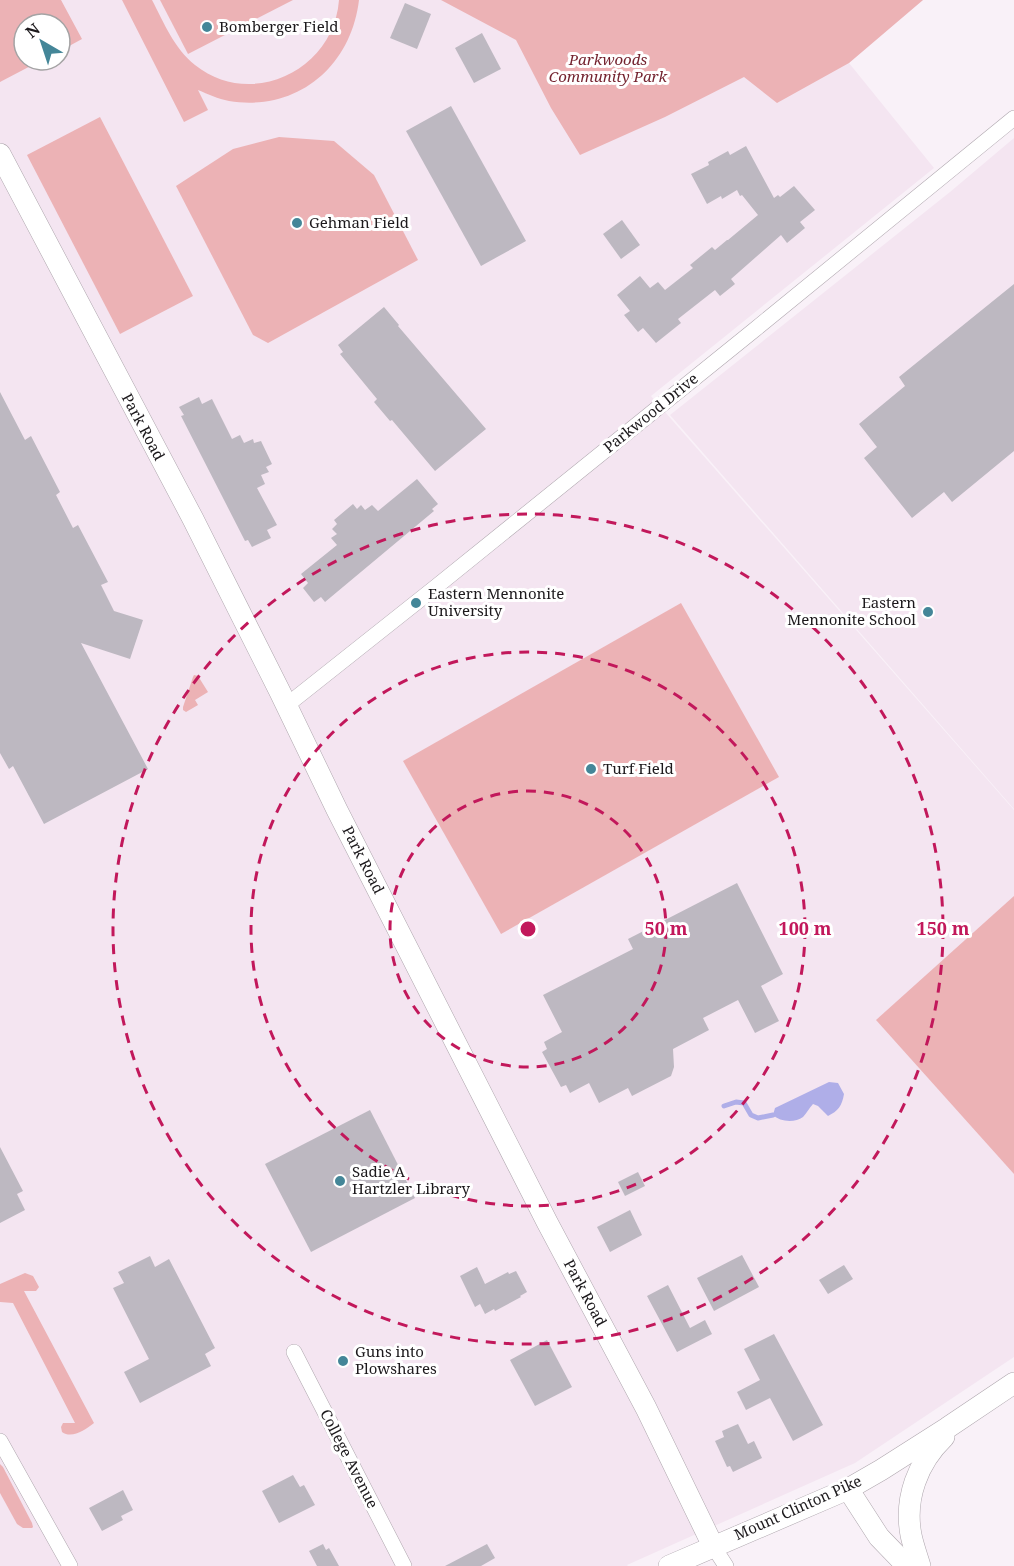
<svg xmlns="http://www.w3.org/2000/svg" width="1014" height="1566" font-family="'Noto Serif',serif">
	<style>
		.built { fill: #f4e5f1; fill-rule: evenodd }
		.green { fill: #ecb2b5 }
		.water { fill: #afaee8 }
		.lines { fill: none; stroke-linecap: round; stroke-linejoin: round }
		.stream { stroke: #afaee8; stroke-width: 5 }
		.building { fill: #bdb8c1 }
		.street-casing { stroke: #aea6ad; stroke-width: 16 }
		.secondary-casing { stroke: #aea6ad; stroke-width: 22 }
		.street { stroke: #fff; stroke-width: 15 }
		.secondary { stroke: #fff; stroke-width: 21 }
		.ring { fill: none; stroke: #c2185b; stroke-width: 3; stroke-dasharray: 10 8 }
		.poi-dot { fill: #448698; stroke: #fff; stroke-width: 2 }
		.labels { text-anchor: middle; stroke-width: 6; stroke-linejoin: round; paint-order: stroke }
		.poi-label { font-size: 15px; fill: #1c191c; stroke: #fff; text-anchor: start }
		.park-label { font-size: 15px; font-style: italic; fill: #74232f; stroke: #fff }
		.street-label { font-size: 15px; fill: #1c191c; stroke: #fff }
		.centre { fill: #c2185b; stroke: #fff; stroke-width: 3 }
		.ring-label { font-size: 18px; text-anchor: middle; font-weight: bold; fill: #c2185b; stroke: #fff; stroke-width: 6; stroke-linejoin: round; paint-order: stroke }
	</style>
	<rect width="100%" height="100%" fill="#f9f1f8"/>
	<g class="built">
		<path d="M0,0H923L849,63L934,168L651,396L1014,810V1357L855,1463L627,1565L628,1566H0ZM24,24H60V60H24Z"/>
		<polygon points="1014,138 1014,809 670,415 950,192"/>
	</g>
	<g class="green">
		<polygon points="0,0 61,0 82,39 60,51 60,24 24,24 24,60 42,60 0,82"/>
		<path d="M122,0H152C164,23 174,48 195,65C251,110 334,70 339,0H359C351,67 297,112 229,101C218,99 208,94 198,90L208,110L184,122Z"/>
		<polygon points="160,0 293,0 188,54"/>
		<polygon points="441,0 923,0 849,63 777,103 744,77 665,117 580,155 551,108 516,40"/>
		<polygon points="100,117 193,296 120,334 27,155"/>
		<polygon points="279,137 334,141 374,175 418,260 268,343 253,335 176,186 233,149"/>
		<polygon points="681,603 779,777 501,934 403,761"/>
		<polygon points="194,675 198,676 208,692 195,700 198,705 186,712 183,710 183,707 193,677"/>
		<polygon points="1014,896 1014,1174 876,1020"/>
		<path d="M25,1273L33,1276L39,1287L36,1291H24L94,1423C85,1430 72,1439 62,1432L61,1427L63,1423H75L13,1303L0,1302V1284Z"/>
		<polygon points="0,1464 3,1467 32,1523 33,1527 32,1528 23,1528 17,1524 0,1493"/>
	</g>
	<path class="water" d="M829,1082L838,1083L844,1094C842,1106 838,1111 828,1116L818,1106L813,1104C809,1108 807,1113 803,1117C795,1123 780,1122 773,1115L775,1108Z"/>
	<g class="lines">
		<polyline class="stream" points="724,1106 736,1102 744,1103 751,1115 758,1118 773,1115"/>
	</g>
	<g class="building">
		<polygon points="405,3 431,14 417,49 390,38"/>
		<polygon points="482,33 501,69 474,83 455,48"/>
		<polygon points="451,106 526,241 481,266 406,131"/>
		<polygon points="746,146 774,198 778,195 780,197 794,186 815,210 800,222 805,228 787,243 781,235 731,279 735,284 720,296 715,290 678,319 681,323 656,343 643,328 638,332 624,315 630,311 617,295 640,276 650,288 658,282 665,290 693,268 690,265 712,247 715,250 727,240 728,240 758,215 742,195 740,196 737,190 722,199 721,196 707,204 691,174 709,165 708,162 728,151 730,155"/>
		<polygon points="622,220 640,245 621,259 603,234"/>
		<polygon points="1014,284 1014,451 952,502 944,492 912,518 864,458 877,447 859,424 905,386 899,377"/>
		<polygon points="384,307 399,325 398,326 486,429 435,471 392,420 390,421 374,402 377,399 340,354 343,352 338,345"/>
		<polygon points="0,392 25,440 31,436 60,492 56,495 73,528 78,525 108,582 101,585 114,611 143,620 130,659 81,643 148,769 44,824 13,766 9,769 0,753"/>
		<polygon points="199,397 202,404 212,399 232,439 240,435 244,443 253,439 254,443 261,441 272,464 266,467 269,472 261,475 265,484 257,488 277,525 267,530 271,538 252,547 248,540 245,541 181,416 184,415 179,407"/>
		<polygon points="417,479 438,504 432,509 434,511 325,602 321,597 314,602 303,588 308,583 301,574 337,545 331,538 337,534 332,529 337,524 334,520 353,504 357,509 361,505 365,510 372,505 378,511"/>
		<polygon points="737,883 783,974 761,986 779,1021 755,1033 738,1000 703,1018 709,1030 673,1049 674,1067 671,1076 632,1096 628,1088 599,1103 589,1083 570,1093 566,1085 561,1087 542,1052 547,1049 544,1042 562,1032 543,995 633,949 628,939"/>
		<polygon points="370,1110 415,1198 311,1252 265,1164"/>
		<polygon points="0,1147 23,1191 17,1194 25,1210 0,1223"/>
		<polygon points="638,1172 645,1186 625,1196 618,1182"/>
		<polygon points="630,1210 642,1235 610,1252 597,1227"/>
		<polygon points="742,1255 759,1287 714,1311 697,1278"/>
		<polygon points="150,1256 155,1267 169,1259 215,1348 205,1354 211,1366 140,1403 124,1372 149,1359 113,1288 124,1283 118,1272"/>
		<polygon points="844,1265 853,1279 828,1294 819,1280"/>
		<polygon points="477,1267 485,1284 508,1272 509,1274 516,1271 527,1292 520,1296 521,1297 495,1311 494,1309 485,1314 480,1304 475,1307 460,1276"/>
		<polygon points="668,1285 690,1328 705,1320 712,1334 677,1352 647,1296"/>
		<polygon points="774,1334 823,1425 793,1441 770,1398 746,1410 737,1392 760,1380 744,1349"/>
		<polygon points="547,1340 572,1387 535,1406 510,1360"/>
		<polygon points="738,1424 748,1444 754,1441 762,1458 733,1472 730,1466 727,1467 715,1441 724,1437 722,1431"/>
		<polygon points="293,1475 300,1487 304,1485 315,1505 279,1523 262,1491"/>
		<polygon points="123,1490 133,1510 121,1516 123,1520 102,1531 89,1508"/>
		<polygon points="323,1544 326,1550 329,1548 339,1566 317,1566 309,1551"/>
		<polygon points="487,1544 495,1558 481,1566 445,1566"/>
	</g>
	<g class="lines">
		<defs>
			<g id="street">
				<polyline points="287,705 437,586 753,331 1014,118"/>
				<polyline points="294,1352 404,1566"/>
				<polyline points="0,1441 70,1566"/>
				<polyline points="713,1546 726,1566"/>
			</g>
			<g id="secondary">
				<polyline points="0,154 193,519 280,692 337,810 547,1222 646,1408 713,1546"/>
				<polyline points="848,1489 879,1537 907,1566"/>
				<polyline points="669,1566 848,1489 881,1470 947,1428 1014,1383"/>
				<path d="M920,1566C917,1556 913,1545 911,1535C904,1498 918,1462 944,1437"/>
			</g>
		</defs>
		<use href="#street" class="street-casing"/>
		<use href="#secondary" class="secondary-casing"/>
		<use href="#street" class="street"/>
		<use href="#secondary" class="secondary"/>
	</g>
	<g class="ring">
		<circle cx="528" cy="929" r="138"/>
		<circle cx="528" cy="929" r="277"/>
		<circle cx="528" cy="929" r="415"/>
	</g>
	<g class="poi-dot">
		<circle cx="207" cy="27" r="6"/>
		<circle cx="297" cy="223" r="6"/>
		<circle cx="416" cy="603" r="6"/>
		<circle cx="928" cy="612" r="6"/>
		<circle cx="591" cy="769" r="6"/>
		<circle cx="340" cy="1181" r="6"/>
		<circle cx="343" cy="1361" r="6"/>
	</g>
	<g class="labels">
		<g class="poi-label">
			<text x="219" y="32">Bomberger Field</text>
			<text x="309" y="228">Gehman Field</text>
			<text x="428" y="599">Eastern Mennonite<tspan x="428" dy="17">University</tspan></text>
			<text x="916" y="608" text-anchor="end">Eastern<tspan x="916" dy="17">Mennonite School</tspan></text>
			<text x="603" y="774">Turf Field</text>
			<text x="352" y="1177">Sadie A<tspan x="352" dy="17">Hartzler Library</tspan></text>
			<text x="355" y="1357">Guns into<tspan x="355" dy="17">Plowshares</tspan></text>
		</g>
		<g class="park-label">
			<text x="608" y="65">Parkwoods<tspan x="608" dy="17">Community Park</tspan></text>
		</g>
		<g class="street-label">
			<text transform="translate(651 413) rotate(-39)" y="5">Parkwood Drive</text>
			<text transform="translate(143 427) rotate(62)" y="5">Park Road</text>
			<text transform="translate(363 860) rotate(63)" y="5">Park Road</text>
			<text transform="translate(585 1293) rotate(62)" y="5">Park Road</text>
			<text transform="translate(349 1459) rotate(63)" y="5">College Avenue</text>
			<text transform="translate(798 1508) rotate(-24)" y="5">Mount Clinton Pike</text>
		</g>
	</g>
	<circle cx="528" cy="929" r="9" class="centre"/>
	<g class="ring-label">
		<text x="666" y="935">50 m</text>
		<text x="805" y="935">100 m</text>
		<text x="943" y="935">150 m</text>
	</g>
	<g transform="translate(42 42) rotate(321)"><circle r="28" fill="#ffffff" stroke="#a4a3a4" stroke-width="1.5"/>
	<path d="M0-4.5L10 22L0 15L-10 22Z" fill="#448698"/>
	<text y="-9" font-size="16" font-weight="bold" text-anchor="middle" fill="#1c191c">N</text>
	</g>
</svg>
